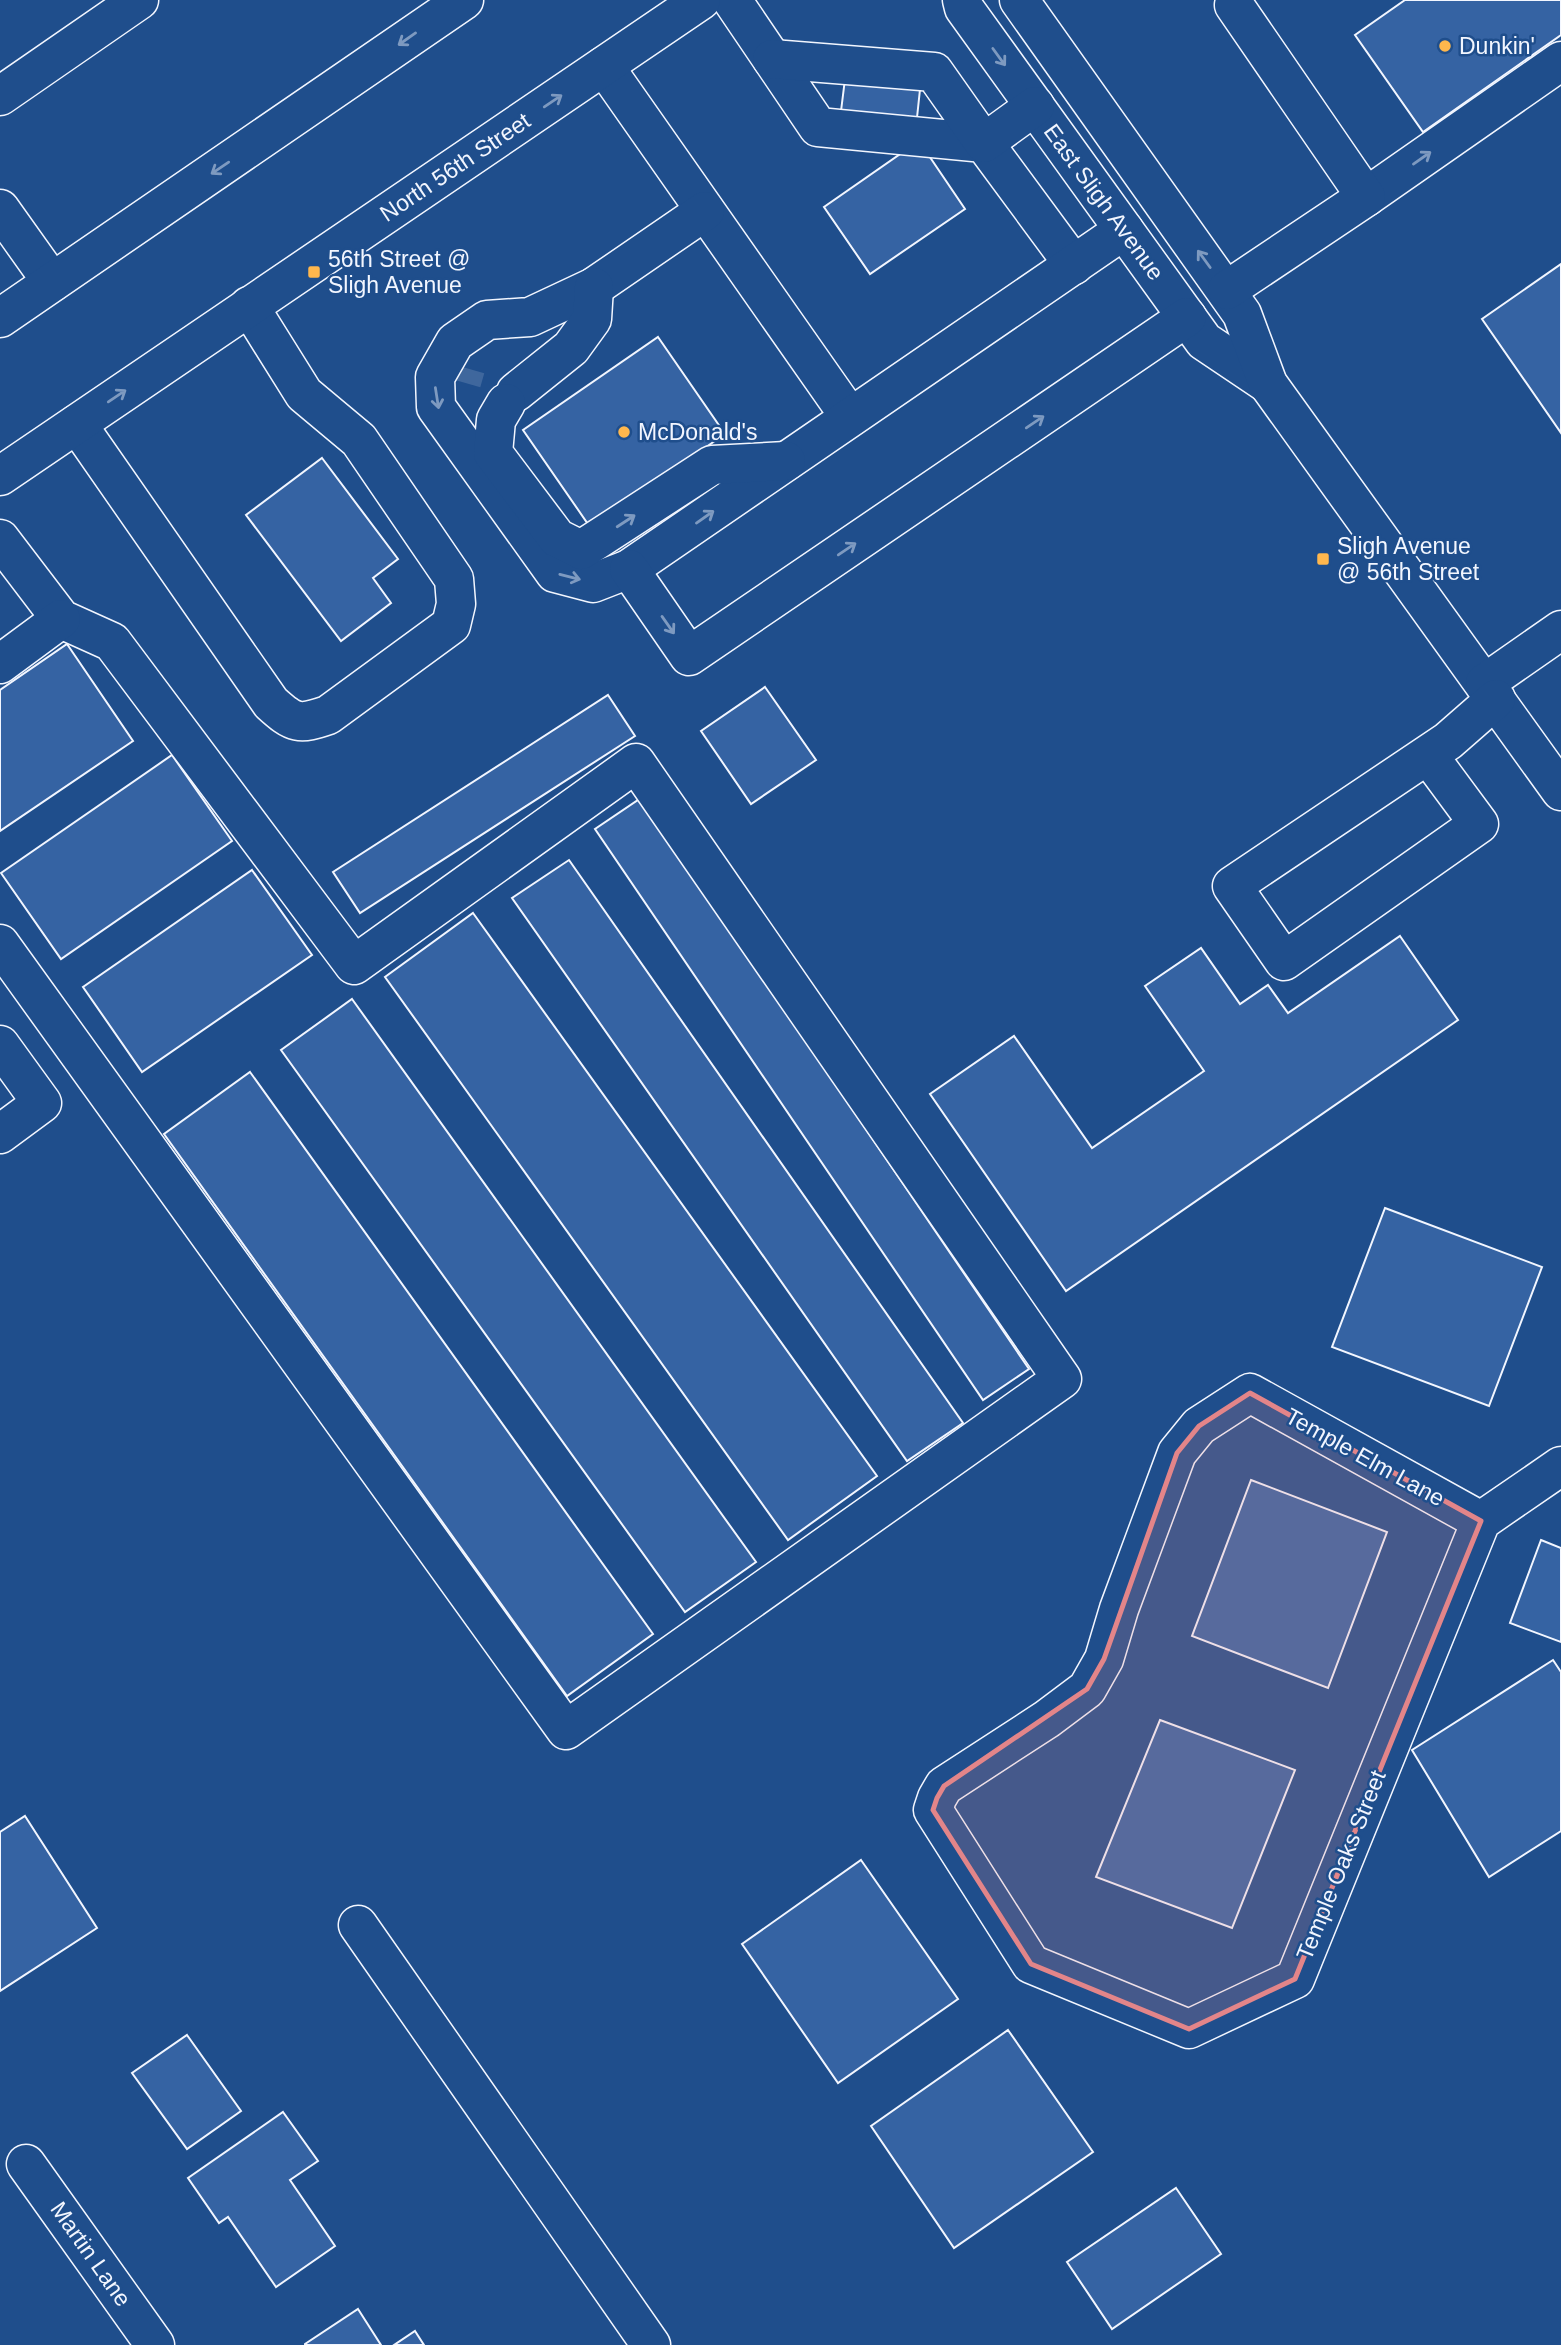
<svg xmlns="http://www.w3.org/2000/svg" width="1561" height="2345" font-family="Arial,sans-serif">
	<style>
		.building { fill: #3563a3; stroke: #f2f6ff; stroke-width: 2 }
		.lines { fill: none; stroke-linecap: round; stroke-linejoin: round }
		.minor-tunnel { stroke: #3f679d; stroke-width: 38; stroke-dasharray: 38 19; stroke-linecap: butt }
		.minor-casing { stroke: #f2f6ff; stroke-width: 41 }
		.major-casing { stroke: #f2f6ff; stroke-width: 41 }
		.minor { stroke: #1f4e8c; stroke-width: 38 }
		.major { stroke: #1f4e8c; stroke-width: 38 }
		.oneway { stroke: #7e9ac0 }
		.marked { fill: #e38589; fill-opacity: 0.2; stroke: #e38589; stroke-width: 5; stroke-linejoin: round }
		.poi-dot { fill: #ffb74d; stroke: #1f4e8c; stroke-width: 2.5 }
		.labels { text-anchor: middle; stroke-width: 5; stroke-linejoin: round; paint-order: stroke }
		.poi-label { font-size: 23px; fill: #f2f6ff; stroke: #1f4e8c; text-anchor: start }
		.street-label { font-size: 23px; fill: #f2f6ff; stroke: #1f4e8c }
	</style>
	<rect width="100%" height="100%" fill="#1f4e8c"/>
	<g class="building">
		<polygon points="1405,0 1561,0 1561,35 1423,132 1355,35"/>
		<polygon points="846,71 921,80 916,127 840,119"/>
		<polygon points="919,141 965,209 870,274 824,207"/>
		<polygon points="1561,264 1561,433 1482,319"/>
		<polygon points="658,337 725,434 590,527 523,430"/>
		<polygon points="322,458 398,559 373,578 391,603 341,641 246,515"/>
		<polygon points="67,644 133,741 0,831 0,690"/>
		<polygon points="765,687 816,760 751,804 701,731"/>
		<polygon points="608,695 635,736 360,913 333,872"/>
		<polygon points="172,755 232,841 61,959 1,873"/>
		<polygon points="641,798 1029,1369 983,1400 595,829"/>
		<polygon points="569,860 963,1423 907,1461 512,898"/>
		<polygon points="252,870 312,955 142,1072 83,987"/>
		<polygon points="473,913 877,1476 788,1540 385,977"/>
		<polygon points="1400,936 1458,1020 1066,1291 930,1094 1014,1036 1092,1148 1204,1071 1145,986 1201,948 1240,1004 1268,985 1288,1013"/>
		<polygon points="352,999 756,1562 685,1612 281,1050"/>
		<polygon points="250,1072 653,1634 567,1696 164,1134"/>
		<polygon points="1385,1208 1542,1267 1489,1406 1332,1347"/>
		<polygon points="1251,1480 1387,1532 1328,1688 1192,1636"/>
		<polygon points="1541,1540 1561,1548 1561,1642 1510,1623"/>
		<polygon points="1553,1660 1561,1672 1561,1831 1489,1877 1412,1750"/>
		<polygon points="1160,1720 1295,1770 1232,1928 1096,1877"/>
		<polygon points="25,1816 97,1928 0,1991 0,1832"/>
		<polygon points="861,1860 958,1999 838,2083 742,1944"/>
		<polygon points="1008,2030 1093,2152 954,2248 871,2126"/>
		<polygon points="187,2035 241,2111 187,2149 132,2073"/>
		<polygon points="283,2112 318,2161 290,2180 335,2246 276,2287 228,2217 219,2223 188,2178"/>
		<polygon points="1176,2188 1221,2254 1112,2329 1067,2262"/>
		<polygon points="358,2309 381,2345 305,2345 305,2344"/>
		<polygon points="415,2331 424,2345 394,2345"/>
	</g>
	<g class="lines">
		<polyline class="minor-tunnel" points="462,382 466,368"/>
		<defs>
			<g id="minor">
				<polyline points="732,0 818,127 984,143 1074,265"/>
				<polyline points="962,0 964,8 1204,341 1268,384"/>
				<polyline points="1019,0 1242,314 1268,384 1561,791"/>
				<polyline points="772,59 934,72 984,143 1035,106"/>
				<polyline points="604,66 850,417"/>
				<polyline points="0,96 139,0"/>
				<polyline points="1366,197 1561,61"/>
				<polyline points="0,209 52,282"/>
				<polyline points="705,211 594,287 530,317 487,320 455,342 435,377 436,407 555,573 593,583 629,569 1124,230"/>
				<polyline points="1227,290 1366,197 1234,5"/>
				<polyline points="516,392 571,348 592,319 594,287"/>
				<polyline points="506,403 496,420 493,453 557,538 581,550 712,465 786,461"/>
				<path d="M77,424L271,703C294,724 299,725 328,715L451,625L456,604L454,579L359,440L304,394L249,306"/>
				<polyline points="0,539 61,619 112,642 354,965 636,763 1062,1379 566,1730 0,944"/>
				<polyline points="629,569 689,656 1187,317"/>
				<polyline points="0,664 61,619"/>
				<polyline points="1485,683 1561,630"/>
				<polyline points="1428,755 1479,824 1284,961 1232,886 1448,741 1496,699"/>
				<polyline points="0,1045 42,1103 0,1134"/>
				<polyline points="1481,1521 1250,1393 1199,1426 1177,1453 1119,1609 1104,1659 1087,1689 1047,1719 944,1786 937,1798 933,1810 1031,1964 1189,2029 1295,1979 1481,1521 1561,1466"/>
				<polyline points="358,1925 651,2345"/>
				<polyline points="26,2164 155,2345"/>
			</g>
			<g id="major">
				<polyline points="0,318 464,0"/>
				<polyline points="0,476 701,0"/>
			</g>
		</defs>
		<use href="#minor" class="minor-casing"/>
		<use href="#major" class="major-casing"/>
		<use href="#minor" class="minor"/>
		<use href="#major" class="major"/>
	</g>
	<defs><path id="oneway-shaft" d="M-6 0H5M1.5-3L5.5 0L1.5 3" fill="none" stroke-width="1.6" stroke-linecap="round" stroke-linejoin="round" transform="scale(1.75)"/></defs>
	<g class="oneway">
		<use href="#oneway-shaft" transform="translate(407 39) rotate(145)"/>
		<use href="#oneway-shaft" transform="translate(999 57) rotate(54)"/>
		<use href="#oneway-shaft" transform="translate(553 101) rotate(-34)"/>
		<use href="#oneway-shaft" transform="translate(1422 158) rotate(-35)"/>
		<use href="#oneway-shaft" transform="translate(220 168) rotate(146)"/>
		<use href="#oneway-shaft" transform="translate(1204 259) rotate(-126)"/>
		<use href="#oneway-shaft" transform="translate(117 396) rotate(-34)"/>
		<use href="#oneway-shaft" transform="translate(437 398) rotate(81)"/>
		<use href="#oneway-shaft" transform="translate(1035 422) rotate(-34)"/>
		<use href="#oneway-shaft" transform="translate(705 517) rotate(-35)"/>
		<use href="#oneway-shaft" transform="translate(626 521) rotate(-33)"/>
		<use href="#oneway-shaft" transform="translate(847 549) rotate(-34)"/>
		<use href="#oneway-shaft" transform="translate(570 577) rotate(14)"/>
		<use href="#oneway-shaft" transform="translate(668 625) rotate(55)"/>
	</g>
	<path class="marked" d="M1250,1393L1481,1521L1295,1979L1189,2029L1031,1964L933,1810L937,1798L944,1786L1087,1689L1104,1659L1177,1453L1199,1426Z"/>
	<g class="poi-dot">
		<circle cx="1445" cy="46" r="7"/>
		<rect x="307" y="265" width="14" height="14" rx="3.5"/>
		<circle cx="624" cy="432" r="7"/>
		<rect x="1316" y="552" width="14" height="14" rx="3.5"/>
	</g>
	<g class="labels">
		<g class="poi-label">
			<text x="1459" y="54">Dunkin'</text>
			<text x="328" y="267">56th Street @<tspan x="328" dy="26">Sligh Avenue</tspan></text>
			<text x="638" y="440">McDonald's</text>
			<text x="1337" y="554">Sligh Avenue<tspan x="1337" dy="26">@ 56th Street</tspan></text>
		</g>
		<g class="street-label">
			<text transform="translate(455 167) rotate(-34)" y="8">North 56th Street</text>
			<text transform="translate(1104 202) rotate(54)" y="8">East Sligh Avenue</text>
			<text transform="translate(1365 1457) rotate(29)" y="8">Temple Elm Lane</text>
			<text transform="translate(1341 1865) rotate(-68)" y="8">Temple Oaks Street</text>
			<text transform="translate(91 2254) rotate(55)" y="8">Martin Lane</text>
		</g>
	</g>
</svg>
